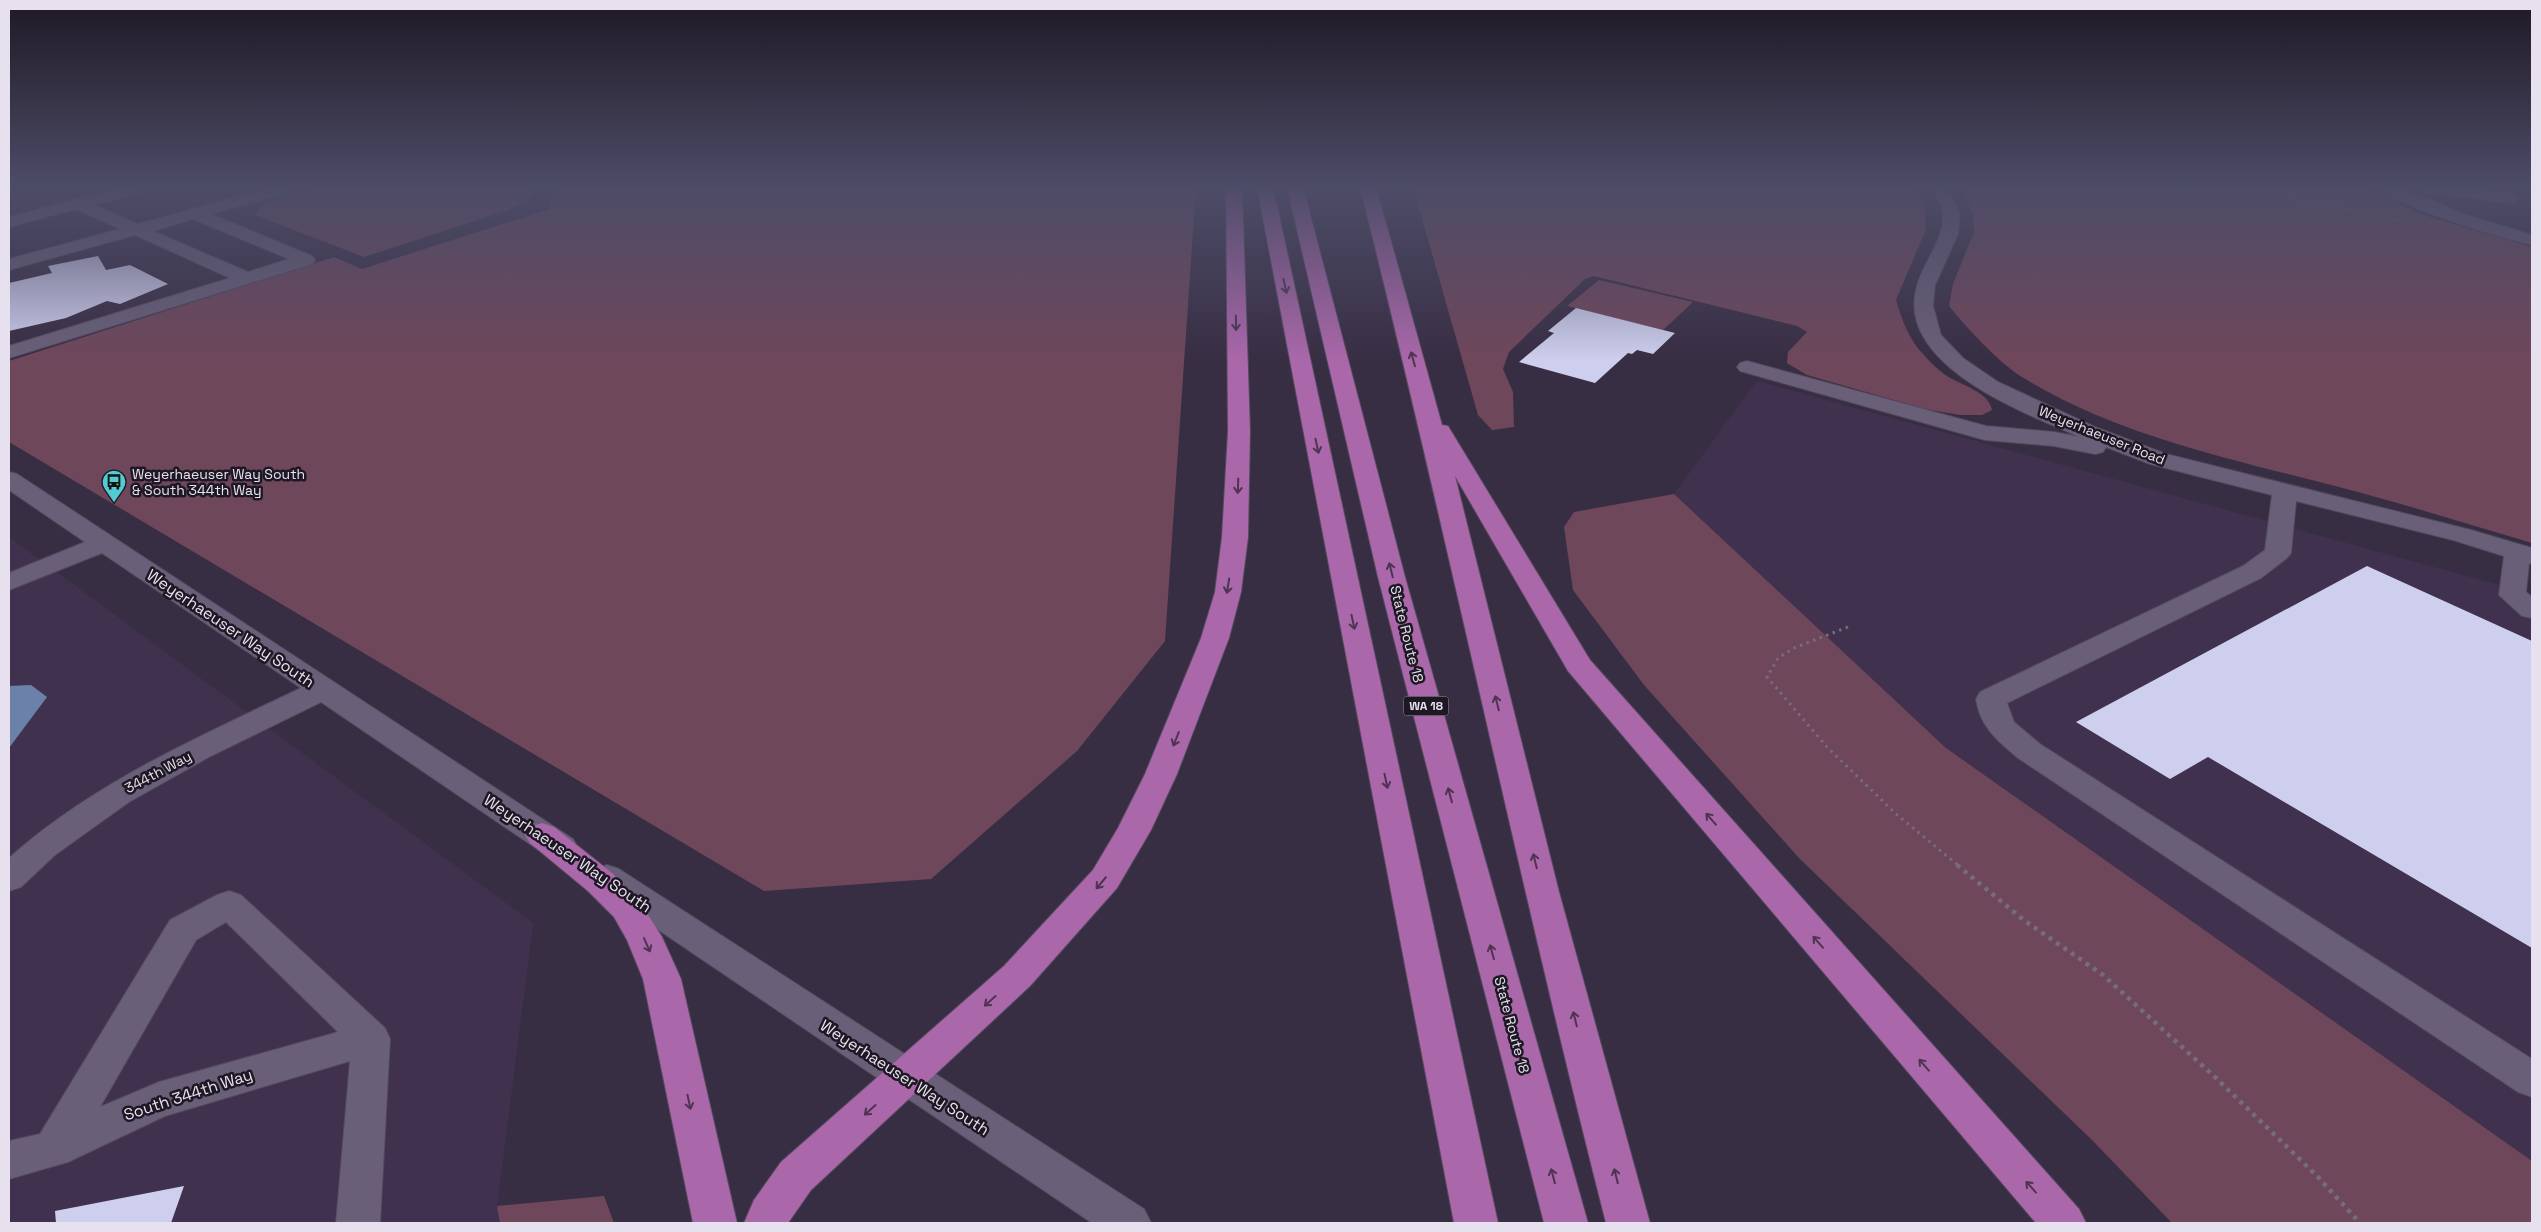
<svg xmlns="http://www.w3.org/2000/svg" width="2541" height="1232" font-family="'Space Grotesk',sans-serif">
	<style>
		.built { fill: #40324f }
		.green { fill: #6f475b }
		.water { fill: #6b81aa }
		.building { fill: #cecfee }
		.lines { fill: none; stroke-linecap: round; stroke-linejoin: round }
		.minor-casing { stroke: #544a5d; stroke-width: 2 }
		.highway-casing { stroke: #544a5d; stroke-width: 2 }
		.path-far2 { stroke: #756c7f; stroke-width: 2; stroke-dasharray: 2 2.5; stroke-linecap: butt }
		.path-far1 { stroke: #756c7f; stroke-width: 3; stroke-dasharray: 2.5 4.5; stroke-linecap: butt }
		.path { stroke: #756c7f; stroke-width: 4.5; stroke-dasharray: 4 5; stroke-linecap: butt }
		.minor { fill: #6a5f78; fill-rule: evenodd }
		.highway { fill: #aa67aa; fill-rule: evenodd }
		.oneway { stroke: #4e3452 }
		.labels { text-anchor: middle; stroke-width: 5; stroke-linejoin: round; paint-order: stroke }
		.shield { fill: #1d1823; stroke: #aaa5b2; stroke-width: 1 }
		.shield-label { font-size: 12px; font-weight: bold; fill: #e7e1ef }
		.street-label { font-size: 14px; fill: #e7e1ef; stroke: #1d1823 }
		.poi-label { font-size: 14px; fill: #e7e1ef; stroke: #1d1823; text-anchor: start }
		.near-street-label { font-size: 16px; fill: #e7e1ef; stroke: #1d1823 }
	</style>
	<rect width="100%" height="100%" fill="#382e44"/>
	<g class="built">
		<polygon points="1757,381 2532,594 2532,1161 1946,748 1674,494"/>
		<polygon points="9,537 533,923 497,1206 500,1223 9,1223"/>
	</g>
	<g class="green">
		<polygon points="317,187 533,187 534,191 527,200 508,210 364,257 255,215 265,202"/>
		<polygon points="554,187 1196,187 1165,641 1077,751 931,879 764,891 9,442 9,361 334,257 362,269 549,209"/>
		<path d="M1413,187H1915L1924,201L1926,229L1896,300C1902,320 1909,340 1924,355C1930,362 1939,371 1947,376C1961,385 1989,392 1992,410L1982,415H1960L1925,409L1807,375L1787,363L1788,352L1807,332L1797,326L1594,276L1585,279L1509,352L1503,369L1513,392L1514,427L1492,430L1478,415Z"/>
		<path d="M1962,187H2366L2423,215L2532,247V543C2468,524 2404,504 2339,487C2231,459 2118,436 2022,377C1999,363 1966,327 1949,306L1953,284L1974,232L1973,215Z"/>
		<polygon points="1599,280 1693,302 1663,330 1567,306"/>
		<polygon points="1674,494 1946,748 2532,1161 2532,1223 2172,1223 2092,1140 1800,859 1644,685 1573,590 1564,527 1574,512"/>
		<polygon points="604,1196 614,1223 500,1223 497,1206"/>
	</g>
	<polygon class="water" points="31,685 47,697 9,748 9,686"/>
	<g class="building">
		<polygon points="98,256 106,270 130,265 168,284 120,304 107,301 66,318 9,331 9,283 52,273 48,266"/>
		<polygon points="1576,308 1675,333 1653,354 1637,350 1632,354 1628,353 1595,383 1519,362 1554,333 1548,331"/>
		<polygon points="2367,566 2532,641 2532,948 2208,757 2170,779 2076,722"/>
		<polygon points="184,1186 171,1223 56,1223 55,1211"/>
	</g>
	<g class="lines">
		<defs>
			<g id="minor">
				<path d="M123,187H151L149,190L94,205L138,224L272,187H299L297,190L211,214L312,256L315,260L312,264L9,358V346L230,278L135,235L9,270V259L120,229L76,209L9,227V217ZM193,219L289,259L248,272L153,231Z"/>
				<path d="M1932,187H1948L1960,214L1958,234L1935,285L1933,306L1941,335L1963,358L1998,382L2095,427L2166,454L2471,530L2532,548V564L2529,563L2526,592L2532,597V618L2522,616L2499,595L2504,556L2453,540L2296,501L2291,553L2287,558L2261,578L2007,703L2014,722L2040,744L2532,1059V1097L2518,1092L2018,758C1998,741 1980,727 1976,699L1980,692L2243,566L2265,550L2272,495L2150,464L2106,447L2103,452L2095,454L2054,446L1985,440L1740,371L1737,367L1740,363L1747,361L1986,426L2054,432L2080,437C2025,413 1894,365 1917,286C1923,262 1944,241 1943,215C1943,207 1936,195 1932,187Z"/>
				<path d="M2379,187H2400L2464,214L2532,235V245C2506,239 2392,206 2379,187Z"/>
				<path d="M2417,187C2434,187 2512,186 2520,198L2512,203L2425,192Z"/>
				<path d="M9,472L17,474L573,839L578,848L573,857L561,860L549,857L321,702L209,757L129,802L55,855L21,887L9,891V858C94,782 199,737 301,688L102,553L9,590V573L85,542L9,490Z"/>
				<polygon points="607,865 619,869 1144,1209 1151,1223 1092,1223 595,887 590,878 595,869"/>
				<path d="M229,891L241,895L385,1028L390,1039L380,1223H336L350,1061L165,1116L68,1162L9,1179V1141L40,1134L170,920L217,895ZM226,922L338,1032L159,1082L100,1107L196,940Z"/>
			</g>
			<g id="highway">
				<polygon points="1226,187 1242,187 1250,431 1248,537 1241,592 1229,638 1177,774 1151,830 1117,888 1030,986 811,1190 788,1223 744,1223 754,1200 781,1162 1004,966 1093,870 1118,828 1145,774 1201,638 1215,592 1222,537 1228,431"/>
				<polygon points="1257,187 1273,187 1498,1223 1454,1223"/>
				<polygon points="1287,187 1303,187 1405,577 1588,1223 1544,1223 1378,577"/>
				<path d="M1360,187H1376L1442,425L1448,426L1451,431L1590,660L2079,1209L2086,1223H2036L1568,671L1455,476L1559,892L1650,1223H1606C1518,879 1447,532 1360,187Z"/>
				<polygon points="542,823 554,827 612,873 638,899 662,937 681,979 737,1223 693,1223 643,979 627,940 614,917 588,891 530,843 525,835 530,827"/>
			</g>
		</defs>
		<use href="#minor" class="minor-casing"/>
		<use href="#highway" class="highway-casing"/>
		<polyline class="path-far2" points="2163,187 2224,195 2273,194 2400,220"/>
		<polyline class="path-far1" points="1848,627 1794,648 1778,658 1767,677 1827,747 1895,813 1959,866"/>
		<polyline class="path" points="1957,865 2025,921 2103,975 2216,1078 2317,1176 2360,1223"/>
		<use href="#minor" class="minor"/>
		<use href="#highway" class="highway"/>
	</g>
	<defs><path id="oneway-shaft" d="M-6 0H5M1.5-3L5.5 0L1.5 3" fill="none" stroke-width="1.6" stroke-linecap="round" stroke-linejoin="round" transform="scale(1.25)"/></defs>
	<g class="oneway">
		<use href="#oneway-shaft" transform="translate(1285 286) rotate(78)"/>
		<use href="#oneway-shaft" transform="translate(1236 323) rotate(89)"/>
		<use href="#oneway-shaft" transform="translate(1413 359) rotate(-105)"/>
		<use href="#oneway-shaft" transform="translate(1317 446) rotate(78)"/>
		<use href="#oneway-shaft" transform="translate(1238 486) rotate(92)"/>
		<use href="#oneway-shaft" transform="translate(1391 570) rotate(-104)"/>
		<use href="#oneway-shaft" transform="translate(1228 586) rotate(99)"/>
		<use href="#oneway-shaft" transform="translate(1353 622) rotate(78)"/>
		<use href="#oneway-shaft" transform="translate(1497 703) rotate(-104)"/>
		<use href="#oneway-shaft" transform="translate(1176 739) rotate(112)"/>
		<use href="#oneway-shaft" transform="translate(1386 781) rotate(78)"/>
		<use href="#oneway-shaft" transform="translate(1450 795) rotate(-105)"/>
		<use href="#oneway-shaft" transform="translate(1711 819) rotate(-131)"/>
		<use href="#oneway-shaft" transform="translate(1535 861) rotate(-104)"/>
		<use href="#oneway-shaft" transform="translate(1101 883) rotate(130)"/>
		<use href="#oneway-shaft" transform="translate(1818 942) rotate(-131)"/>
		<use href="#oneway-shaft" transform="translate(647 945) rotate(66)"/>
		<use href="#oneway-shaft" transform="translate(1492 952) rotate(-105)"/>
		<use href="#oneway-shaft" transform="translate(990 1001) rotate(138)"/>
		<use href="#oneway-shaft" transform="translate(1575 1019) rotate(-104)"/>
		<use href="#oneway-shaft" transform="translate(1924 1065) rotate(-131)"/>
		<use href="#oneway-shaft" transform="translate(689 1102) rotate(78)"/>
		<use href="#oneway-shaft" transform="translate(870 1110) rotate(138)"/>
		<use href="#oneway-shaft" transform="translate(1553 1176) rotate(-105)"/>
		<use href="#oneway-shaft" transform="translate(1616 1176) rotate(-104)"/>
		<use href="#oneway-shaft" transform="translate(2031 1187) rotate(-132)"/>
	</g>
	<linearGradient id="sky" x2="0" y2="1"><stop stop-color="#1f1925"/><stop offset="0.52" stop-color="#4d4c67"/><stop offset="1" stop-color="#4d4c67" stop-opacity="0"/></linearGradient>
	<rect width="2541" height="360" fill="url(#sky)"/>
	<defs>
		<symbol id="bus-pin" viewBox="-11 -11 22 30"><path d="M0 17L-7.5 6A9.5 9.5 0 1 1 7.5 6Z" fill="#51ccd2" stroke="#1d1823"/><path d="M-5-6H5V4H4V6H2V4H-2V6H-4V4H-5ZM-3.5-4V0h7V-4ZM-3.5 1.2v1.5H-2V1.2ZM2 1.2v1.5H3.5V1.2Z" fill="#111"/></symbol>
	</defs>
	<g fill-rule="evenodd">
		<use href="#bus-pin" x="100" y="468" width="28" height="38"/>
	</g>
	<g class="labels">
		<rect class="shield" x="1403.5" y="696.5" width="45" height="19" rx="4"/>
		<g class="shield-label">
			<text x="1426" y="710">WA 18</text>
		</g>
		<g class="street-label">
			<text transform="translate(2102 435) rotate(22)" y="5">Weyerhaeuser Road</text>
			<text transform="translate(1407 634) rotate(76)" y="5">State Route 18</text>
			<text transform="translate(158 772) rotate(-28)" y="5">344th Way</text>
			<text transform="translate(1512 1025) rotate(75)" y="5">State Route 18</text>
		</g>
		<g class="poi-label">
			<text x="132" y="479">Weyerhaeuser Way South<tspan x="132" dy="16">&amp; South 344th Way</tspan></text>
		</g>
		<g class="near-street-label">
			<text transform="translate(231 628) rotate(34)" y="6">Weyerhaeuser Way South</text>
			<text transform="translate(568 853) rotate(34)" y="6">Weyerhaeuser Way South</text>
			<text transform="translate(905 1077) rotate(33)" y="6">Weyerhaeuser Way South</text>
			<text transform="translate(188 1094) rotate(-18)" y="6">South 344th Way</text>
		</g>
	</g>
	<rect width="2541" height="1232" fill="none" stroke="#e7e1ef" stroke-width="20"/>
</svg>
